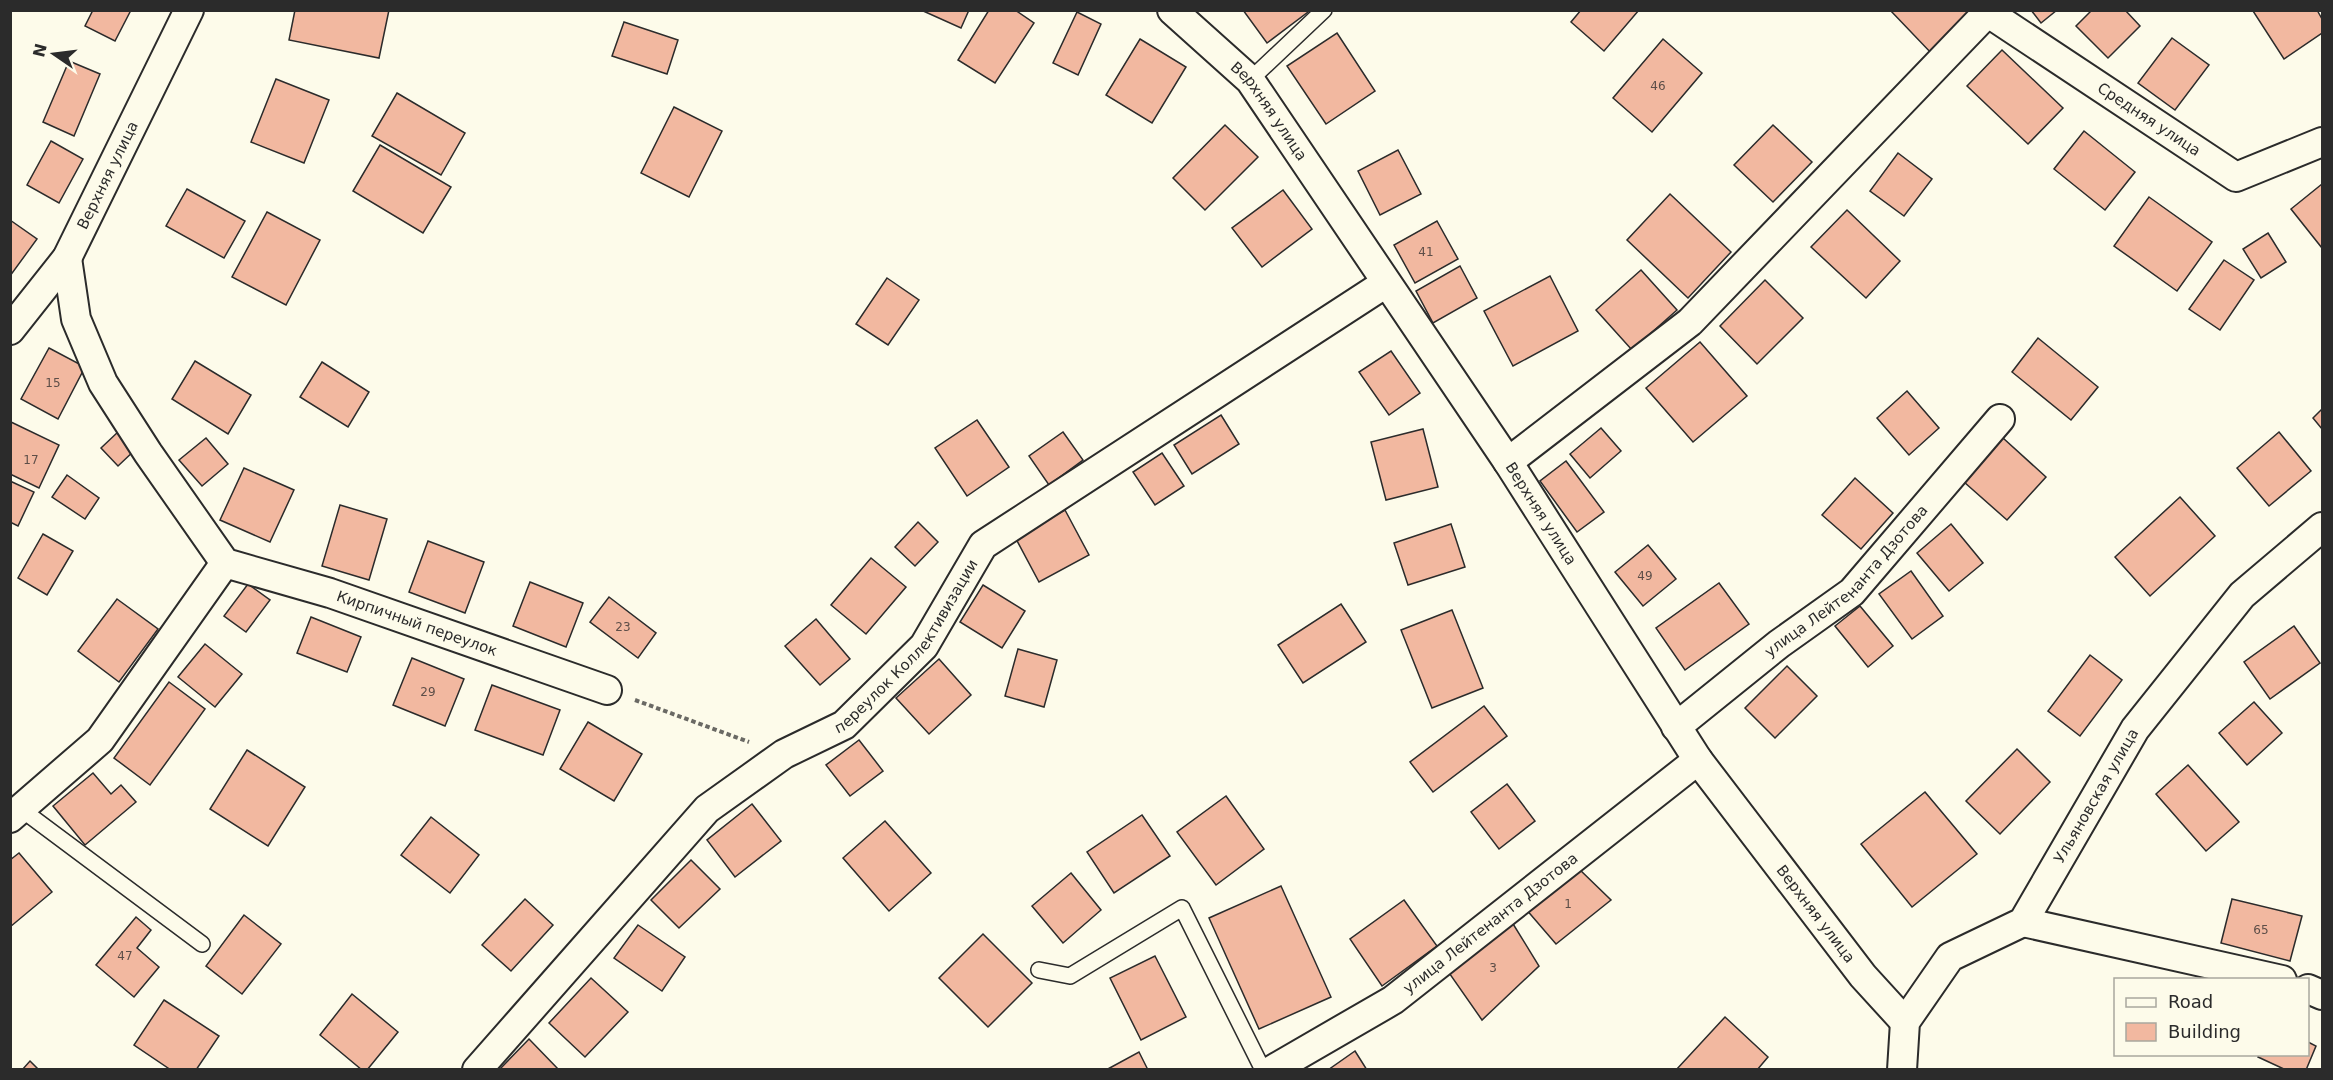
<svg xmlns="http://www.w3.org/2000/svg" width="2333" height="1080" font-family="'DejaVu Sans',sans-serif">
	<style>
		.building { fill: #f2b8a0; stroke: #2b2b2b; stroke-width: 1.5 }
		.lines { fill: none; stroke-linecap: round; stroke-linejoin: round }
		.service-casing { stroke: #2b2b2b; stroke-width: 18 }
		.minor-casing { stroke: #2b2b2b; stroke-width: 32 }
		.path { stroke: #6a6964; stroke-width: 4; stroke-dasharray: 4.5 3; stroke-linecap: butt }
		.service { stroke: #fdfbea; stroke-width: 15 }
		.minor { stroke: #fdfbea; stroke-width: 28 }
		.labels { text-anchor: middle; stroke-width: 4.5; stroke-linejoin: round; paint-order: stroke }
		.number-label { font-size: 12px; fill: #5d4e48 }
		.street-label { font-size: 15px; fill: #2b2b2b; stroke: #fdfbea }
	</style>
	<rect width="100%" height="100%" fill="#fdfbea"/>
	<g class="building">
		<polygon points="93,10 131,10 115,41 85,26"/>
		<polygon points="295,10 389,10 379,58 289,40"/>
		<polygon points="921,10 969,10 961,28"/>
		<polygon points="989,10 1015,10 1034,23 995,83 958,60"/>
		<polygon points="1243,10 1307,10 1308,12 1267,43"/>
		<polygon points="1581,10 1639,10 1604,51 1571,22"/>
		<polygon points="1890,10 1973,10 1933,55"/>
		<polygon points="2031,10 2057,10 2041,23"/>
		<polygon points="2092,10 2125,10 2140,26 2108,58 2076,26"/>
		<polygon points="2317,10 2322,19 2322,33 2284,59 2253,11"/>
		<polygon points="1077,12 1101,24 1078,75 1053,63"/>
		<polygon points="624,22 678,40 667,74 612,56"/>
		<polygon points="1337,33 1375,91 1326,124 1287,66"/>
		<polygon points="2172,38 2209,65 2175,110 2138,83"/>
		<polygon points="1140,39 1186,67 1152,123 1106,95"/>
		<polygon points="1663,39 1702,73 1652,132 1613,98"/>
		<polygon points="2002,50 2063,108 2028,144 1967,86"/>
		<polygon points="69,61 100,74 74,136 43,122"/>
		<polygon points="276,79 329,100 304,163 251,142"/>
		<polygon points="397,93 465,133 441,175 372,136"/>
		<polygon points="674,107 722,131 689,197 641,173"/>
		<polygon points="1225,125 1258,157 1205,210 1173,178"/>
		<polygon points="1773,125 1812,162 1773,202 1734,165"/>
		<polygon points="2084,131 2135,172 2105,210 2054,169"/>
		<polygon points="51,141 83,159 59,203 27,185"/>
		<polygon points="380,145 451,187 423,233 353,191"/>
		<polygon points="1398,150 1421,194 1380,215 1358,171"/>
		<polygon points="1898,153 1932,179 1904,216 1870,191"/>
		<polygon points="2322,184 2322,248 2291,209"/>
		<polygon points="187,189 245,221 224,258 166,226"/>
		<polygon points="1283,190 1312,229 1262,267 1232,228"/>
		<polygon points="1670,194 1731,252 1688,298 1627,240"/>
		<polygon points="2149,197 2212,242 2177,291 2114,246"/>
		<polygon points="1847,210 1900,261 1866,298 1811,247"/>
		<polygon points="267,212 320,240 286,305 232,277"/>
		<polygon points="10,220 37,239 10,276"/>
		<polygon points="1437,221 1458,259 1415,283 1394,245"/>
		<polygon points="2268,233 2286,262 2261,278 2243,249"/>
		<polygon points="2224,260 2254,280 2220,330 2189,309"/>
		<polygon points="1460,266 1477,298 1433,323 1416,291"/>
		<polygon points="1641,270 1677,310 1632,350 1596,310"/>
		<polygon points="1550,276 1578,331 1513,366 1484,311"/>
		<polygon points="887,278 919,300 888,345 856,324"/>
		<polygon points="1765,280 1803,318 1757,364 1720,326"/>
		<polygon points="2038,338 2098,387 2071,420 2012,372"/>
		<polygon points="1700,342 1747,396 1693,442 1646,388"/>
		<polygon points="49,348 85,367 58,419 21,399"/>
		<polygon points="1391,351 1420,393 1389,415 1359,372"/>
		<polygon points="195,361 251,395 228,434 172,399"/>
		<polygon points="322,362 369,392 348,427 300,397"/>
		<polygon points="1907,391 1939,428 1909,455 1877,418"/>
		<polygon points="2322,409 2322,429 2313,418"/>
		<polygon points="1221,415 1239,444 1192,474 1174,445"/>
		<polygon points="977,420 1009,467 967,496 935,448"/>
		<polygon points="11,422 59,445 39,488 10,474"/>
		<polygon points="1601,428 1621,451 1590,478 1570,454"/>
		<polygon points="1423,429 1438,487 1386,500 1371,442"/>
		<polygon points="119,431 136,449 118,466 101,448"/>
		<polygon points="1063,432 1083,460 1049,485 1029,456"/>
		<polygon points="2279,432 2311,471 2269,506 2237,468"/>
		<polygon points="206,438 228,464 202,486 179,460"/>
		<polygon points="2003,438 2046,477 2007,520 1964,482"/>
		<polygon points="1162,453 1184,486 1155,505 1133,472"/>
		<polygon points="1566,461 1604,512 1577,532 1540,481"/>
		<polygon points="244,468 294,490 270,542 220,520"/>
		<polygon points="67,475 99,498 85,519 52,497"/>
		<polygon points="1855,478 1893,513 1861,549 1822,515"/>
		<polygon points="10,481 34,492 18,526 10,522"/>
		<polygon points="2180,497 2215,536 2150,596 2115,557"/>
		<polygon points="340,505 387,519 369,580 322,566"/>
		<polygon points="1065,510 1089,555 1039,582 1015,537"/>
		<polygon points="918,522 938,542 915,566 895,547"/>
		<polygon points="1451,524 1465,567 1408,585 1394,543"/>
		<polygon points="1951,524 1983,563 1949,591 1917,553"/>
		<polygon points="43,534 73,551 47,595 18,578"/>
		<polygon points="428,541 484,562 465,613 409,592"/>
		<polygon points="1648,545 1676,579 1643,606 1615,572"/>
		<polygon points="871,558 906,587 866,634 831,605"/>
		<polygon points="1911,571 1943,616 1912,639 1879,594"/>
		<polygon points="530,582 583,603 566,647 513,626"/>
		<polygon points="1719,583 1749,624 1685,670 1656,628"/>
		<polygon points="248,584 270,600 246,632 224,616"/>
		<polygon points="983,585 1025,611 1002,648 960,622"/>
		<polygon points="609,597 656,633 638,658 590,622"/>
		<polygon points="117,599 158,629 119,682 78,651"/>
		<polygon points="1341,604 1366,642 1303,683 1278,645"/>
		<polygon points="1860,606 1893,646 1868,667 1835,626"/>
		<polygon points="1452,610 1483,688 1432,708 1401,630"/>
		<polygon points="311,617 361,637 347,672 297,653"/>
		<polygon points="816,619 850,659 820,685 785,646"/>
		<polygon points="2294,626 2320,663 2270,699 2244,662"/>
		<polygon points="205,644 242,674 215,707 178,677"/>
		<polygon points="1018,649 1057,660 1044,707 1005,696"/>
		<polygon points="2090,655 2122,680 2080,736 2048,711"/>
		<polygon points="412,658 464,679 445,726 393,705"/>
		<polygon points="939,659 971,695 929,734 896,698"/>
		<polygon points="1787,666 1817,696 1775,738 1745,708"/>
		<polygon points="169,682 205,709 150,785 114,758"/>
		<polygon points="492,685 560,710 543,755 475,730"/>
		<polygon points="2254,702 2282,733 2247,765 2219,733"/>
		<polygon points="1484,706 1507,736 1433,792 1410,762"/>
		<polygon points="588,722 642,754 614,801 560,769"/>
		<polygon points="859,740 883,771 850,796 826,765"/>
		<polygon points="2017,749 2050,782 2000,834 1966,801"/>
		<polygon points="247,750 305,787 268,846 210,809"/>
		<polygon points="2188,765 2239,822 2206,851 2156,794"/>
		<polygon points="93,773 111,794 121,785 136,802 85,845 53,806"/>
		<polygon points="1507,784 1535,821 1499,849 1471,812"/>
		<polygon points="1925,792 1977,854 1912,907 1861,844"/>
		<polygon points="1226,796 1264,849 1216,885 1177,832"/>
		<polygon points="752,804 781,841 735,877 707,840"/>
		<polygon points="1142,815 1170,856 1114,893 1087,852"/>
		<polygon points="431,817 479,855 450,893 401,855"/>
		<polygon points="885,821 931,873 889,911 843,858"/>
		<polygon points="19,853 52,892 10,927 10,860"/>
		<polygon points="691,860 720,889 679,928 651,900"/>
		<polygon points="1578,868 1611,900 1556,944 1525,908"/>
		<polygon points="1071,873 1101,910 1063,943 1032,906"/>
		<polygon points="1281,886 1331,997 1259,1029 1209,918"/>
		<polygon points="525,899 553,925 511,971 482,945"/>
		<polygon points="2232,899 2302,916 2290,961 2221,943"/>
		<polygon points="1404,900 1437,946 1382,986 1350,939"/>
		<polygon points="244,915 281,944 242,994 206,966"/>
		<polygon points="136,917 151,930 137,948 159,967 134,997 96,965"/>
		<polygon points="1510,919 1539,966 1482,1020 1447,970"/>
		<polygon points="638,925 685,957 662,991 614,958"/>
		<polygon points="983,934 1032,983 988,1027 939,978"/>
		<polygon points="1155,956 1186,1017 1141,1040 1110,978"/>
		<polygon points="591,978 628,1012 585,1057 549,1023"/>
		<polygon points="352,994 398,1032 367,1070 362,1070 320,1035"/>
		<polygon points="164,1000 219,1036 196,1070 171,1070 134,1045"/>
		<polygon points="1725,1017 1768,1057 1757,1070 1676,1070"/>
		<polygon points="529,1039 559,1070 499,1070"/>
		<polygon points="2308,1042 2316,1046 2306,1070 2286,1070 2258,1057 2259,1054 2308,1054"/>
		<polygon points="1355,1051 1367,1070 1328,1070"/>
		<polygon points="1139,1052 1148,1070 1106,1070"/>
		<polygon points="30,1061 39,1070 22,1070"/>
	</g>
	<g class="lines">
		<defs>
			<g id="service">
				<polyline points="1250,80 1324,10"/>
				<polyline points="21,809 202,944"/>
				<polyline points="1039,970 1070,976 1182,908 1263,1070"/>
			</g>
			<g id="minor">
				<path id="s1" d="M1172,10L1250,80L1508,462L1698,760L1863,976L1905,1022"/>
				<path id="s2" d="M1984,10L2236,177L2322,142"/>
				<path id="s3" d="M67,258L76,319L103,383L148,453L225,563L330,593L607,690"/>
				<path id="s4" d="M10,330L67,258L189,10"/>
				<polyline points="1508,462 1690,322 1987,13"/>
				<path id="s5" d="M1676,727L1779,644L1852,592L2000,419"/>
				<polyline points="10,818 100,740 225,563"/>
				<polyline points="2023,922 2282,980"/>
				<polyline points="2308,989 2322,995"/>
				<path id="s6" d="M477,1070L707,809L784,754L844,725L924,646L983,545L1386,283"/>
				<path id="s7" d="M1272,1070L1393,1000L1698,760"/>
				<path id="s8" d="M1902,1070L1905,1022L1950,957L2023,922L2135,729L2242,595L2322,527"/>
			</g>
		</defs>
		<use href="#service" class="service-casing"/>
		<use href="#minor" class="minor-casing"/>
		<polyline class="path" points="635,700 749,742"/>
		<use href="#service" class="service"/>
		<use href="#minor" class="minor"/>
	</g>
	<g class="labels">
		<g class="number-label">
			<text x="1658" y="90">46</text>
			<text x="1426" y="256">41</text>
			<text x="53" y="387">15</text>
			<text x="31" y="464">17</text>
			<text x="1645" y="580">49</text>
			<text x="623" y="631">23</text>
			<text x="428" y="696">29</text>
			<text x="1568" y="908">1</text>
			<text x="2261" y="934">65</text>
			<text x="125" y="960">47</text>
			<text x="1493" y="972">3</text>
		</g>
		<g class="street-label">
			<text dy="5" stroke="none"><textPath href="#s1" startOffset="141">Верхняя улица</textPath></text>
			<text dy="5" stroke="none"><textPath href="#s2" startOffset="198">Средняя улица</textPath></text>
			<text dy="5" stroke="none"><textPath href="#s4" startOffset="184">Верхняя улица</textPath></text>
			<text dy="5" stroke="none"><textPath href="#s1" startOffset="627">Верхняя улица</textPath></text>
			<text dy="5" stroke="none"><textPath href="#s5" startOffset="225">улица Лейтенанта Дзотова</textPath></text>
			<text dy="5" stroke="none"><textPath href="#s3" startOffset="550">Кирпичный переулок</textPath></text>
			<text dy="5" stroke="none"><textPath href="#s6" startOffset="610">переулок Коллективизации</textPath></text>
			<text dy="5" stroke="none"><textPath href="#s8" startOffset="354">Ульяновская улица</textPath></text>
			<text dy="5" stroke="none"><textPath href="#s1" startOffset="1113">Верхняя улица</textPath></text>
			<text dy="5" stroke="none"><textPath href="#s7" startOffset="264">улица Лейтенанта Дзотова</textPath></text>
		</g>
	</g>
	<rect width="2333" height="1080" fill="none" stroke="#2b2b2b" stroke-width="24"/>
	<rect x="2114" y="978" width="195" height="78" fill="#fdfbea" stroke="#a9a89e" stroke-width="1.5"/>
	<rect x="2126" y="998" width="30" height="9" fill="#fdfbea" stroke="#a9a89e" stroke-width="1.5"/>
	<text x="2168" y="1008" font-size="18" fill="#2b2b2b">Road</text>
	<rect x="2126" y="1023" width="30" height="18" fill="#f2b8a0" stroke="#a9a89e" stroke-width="1.5"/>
	<text x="2168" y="1038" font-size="18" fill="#2b2b2b">Building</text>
	<g transform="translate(54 54) rotate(284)" stroke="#fdfbea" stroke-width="4.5" paint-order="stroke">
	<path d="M0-4.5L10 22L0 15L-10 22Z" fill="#2b2b2b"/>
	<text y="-9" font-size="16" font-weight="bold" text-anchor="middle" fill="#2b2b2b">N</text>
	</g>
</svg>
